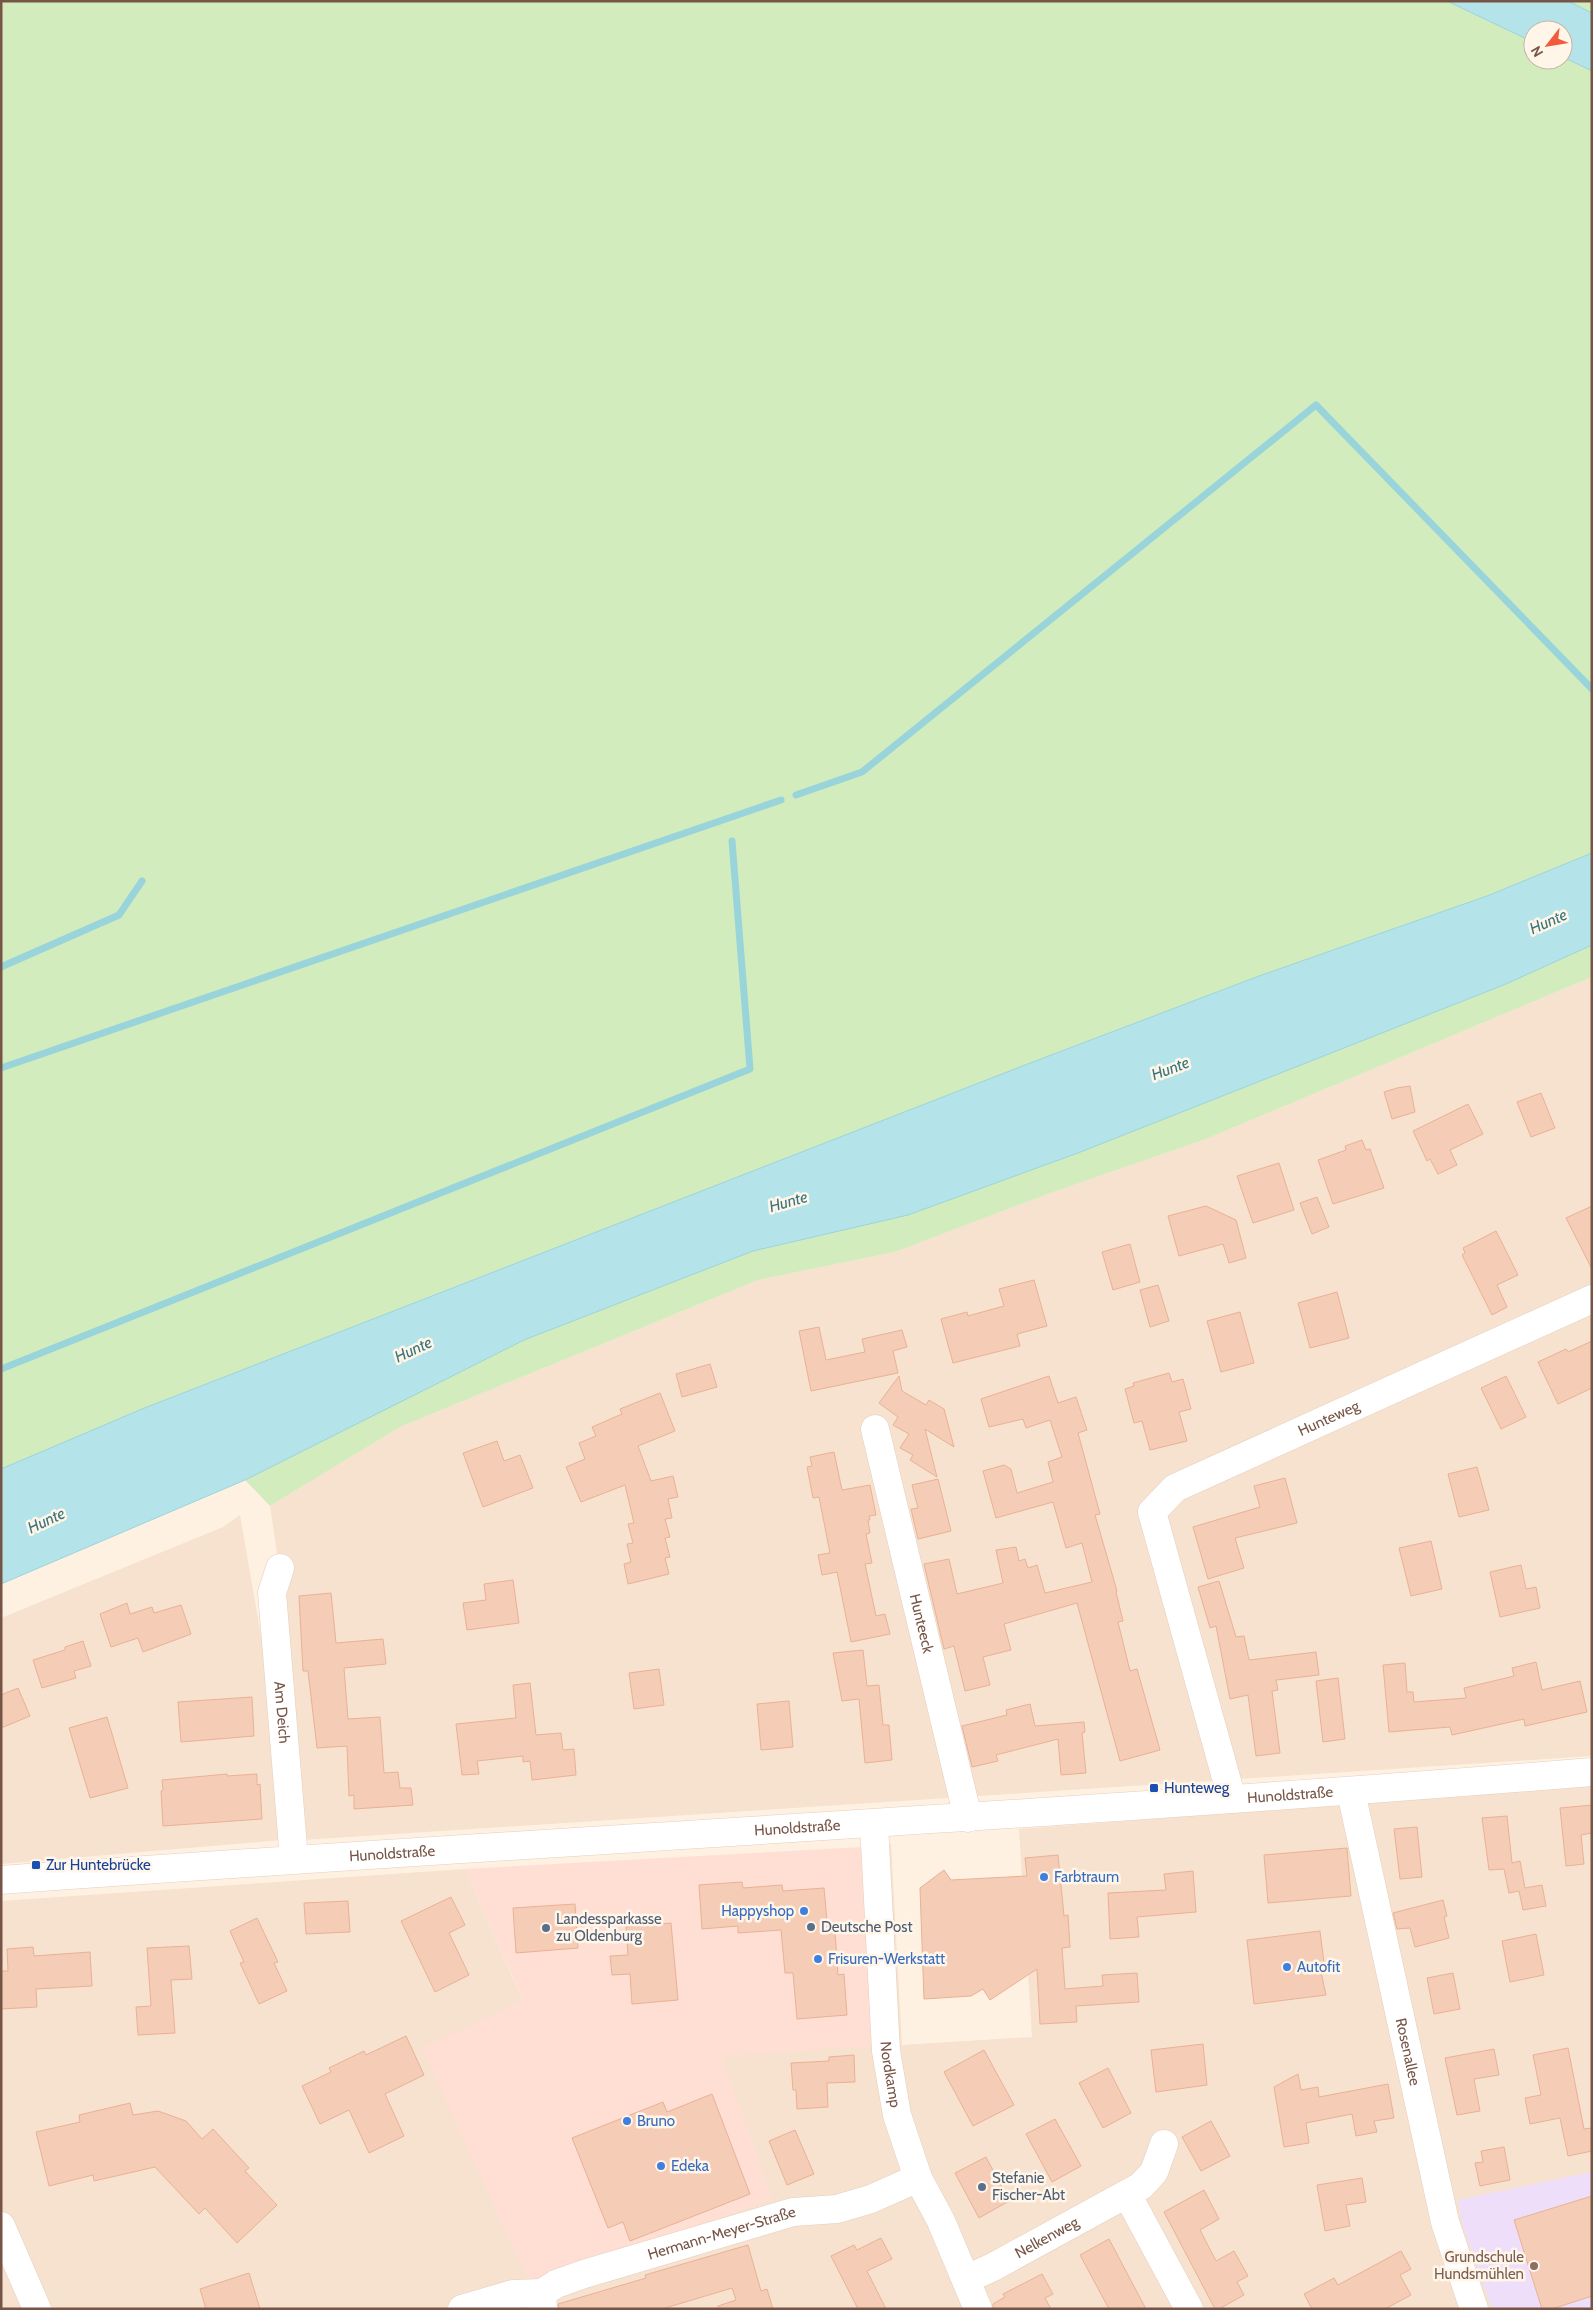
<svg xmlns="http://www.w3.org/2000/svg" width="1593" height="2310" font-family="Cabin,sans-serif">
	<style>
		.residential { fill: #f6e2ce }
		.commercial { fill: #ffded3 }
		.education { fill: #eedefa }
		.green { fill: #d3ecbe; fill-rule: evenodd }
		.water { fill: #b4e4e9; stroke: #99d4db }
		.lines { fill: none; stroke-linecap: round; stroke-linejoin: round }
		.stream { stroke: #99d4db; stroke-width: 7 }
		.building { fill: #f5ccb6; stroke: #e9b195 }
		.minor-casing { stroke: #e5cebf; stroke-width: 29 }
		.minor { stroke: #fff; stroke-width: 28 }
		.transit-dot { fill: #1a4fb4; stroke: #fff5e8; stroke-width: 2 }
		.shop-dot { fill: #3f7fe0; stroke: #fff5e8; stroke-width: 2 }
		.service-dot { fill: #5c6f8a; stroke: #fff5e8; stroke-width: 2 }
		.education-dot { fill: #8d6e63; stroke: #fff5e8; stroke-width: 2 }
		.labels { text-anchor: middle; stroke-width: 5; stroke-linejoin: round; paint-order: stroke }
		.street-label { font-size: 15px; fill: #775546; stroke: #fff5e8 }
		.transit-label { font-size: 15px; fill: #164399; stroke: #fff5e8; text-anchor: start }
		.shop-label { font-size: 15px; fill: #366cbe; stroke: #fff5e8; text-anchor: start }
		.service-label { font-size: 15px; fill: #4e5e75; stroke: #fff5e8; text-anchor: start }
		.education-label { font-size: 15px; fill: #785e54; stroke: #fff5e8; text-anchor: end }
		.water-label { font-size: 16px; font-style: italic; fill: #39767e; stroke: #fff5e8 }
	</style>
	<rect width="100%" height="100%" fill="#fef1e1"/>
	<g class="residential">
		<polygon points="1592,977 1592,1756 303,1840 284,1601 270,1506 400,1427 758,1280 895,1252 1048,1194 1206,1139"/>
		<polygon points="240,1515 265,1659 282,1840 1,1864 1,1618 223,1527"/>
		<polygon points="1592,1786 1592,2309 1,2309 1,1901 465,1869 523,2001 422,2049 722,2056 862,1847 891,1844 902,2045 1032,2037 1019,1829"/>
	</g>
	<polygon class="commercial" points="862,1847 872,2046 722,2056 772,2199 576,2272 529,2283 422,2048 523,2000 465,1869"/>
	<polygon class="education" points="1592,2172 1592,2309 1492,2309 1462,2223 1458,2200"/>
	<g class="green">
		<path d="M1,1H1592V853L1487,896L1259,976L1025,1065L142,1409L1,1469ZM1533,30H1563V60H1533Z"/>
		<polygon points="1592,945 1592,977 1206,1139 1048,1194 895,1252 758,1280 400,1427 270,1506 245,1480 524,1340 753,1251 908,1215 1078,1153 1506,984"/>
	</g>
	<g class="water">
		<polygon points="1447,1 1568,1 1592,13 1592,71 1563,57 1563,30 1533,30 1533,42"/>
		<polygon points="1592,853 1592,945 1506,984 1078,1153 908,1215 753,1251 524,1340 245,1480 1,1584 1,1469 142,1409 1025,1065 1259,976 1487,896"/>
	</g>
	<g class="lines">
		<g class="stream">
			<polyline points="796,795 862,772 1316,405 1592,689"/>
			<polyline points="1,967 119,915 142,881"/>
			<polyline points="1,1068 781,800"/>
			<polyline points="1,1369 750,1069 732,841"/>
		</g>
	</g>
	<g class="building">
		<polygon points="1410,1086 1415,1112 1392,1119 1384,1092 1397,1088"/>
		<polygon points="1541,1093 1555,1128 1531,1137 1517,1102"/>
		<polygon points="1468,1104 1483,1134 1450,1150 1457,1165 1438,1174 1430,1159 1427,1161 1413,1131"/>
		<polygon points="1362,1140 1366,1150 1370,1149 1384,1188 1333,1204 1318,1160 1346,1150 1345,1146"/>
		<polygon points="1279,1163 1294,1210 1253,1223 1237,1176"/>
		<polygon points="1317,1197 1329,1227 1312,1234 1300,1203"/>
		<polygon points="1206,1206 1236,1220 1246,1258 1229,1263 1223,1244 1179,1256 1168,1216"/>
		<polygon points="1592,1206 1592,1269 1566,1218"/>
		<polygon points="1496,1231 1518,1275 1497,1285 1507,1307 1492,1315 1462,1255 1465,1253 1463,1248"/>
		<polygon points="1130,1244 1140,1282 1113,1290 1102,1252"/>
		<polygon points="1034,1280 1047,1326 1017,1334 1020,1346 953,1363 941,1319 967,1312 968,1316 1004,1306 999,1289"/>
		<polygon points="1158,1285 1169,1321 1150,1327 1140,1290"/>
		<polygon points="1337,1292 1349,1338 1310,1348 1298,1303"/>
		<polygon points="1240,1312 1254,1363 1221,1372 1207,1321"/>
		<polygon points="819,1327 826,1360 865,1352 862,1339 902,1330 907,1347 893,1351 898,1373 811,1391 799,1331"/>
		<polygon points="1592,1341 1592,1388 1558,1404 1538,1362 1566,1349 1568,1352"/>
		<polygon points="710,1364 717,1387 682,1397 676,1374"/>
		<polygon points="1169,1373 1172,1382 1183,1379 1191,1409 1179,1412 1187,1441 1150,1450 1142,1421 1134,1423 1125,1389 1134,1386 1133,1383"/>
		<polygon points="899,1376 902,1391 926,1405 929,1400 944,1409 954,1447 925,1429 937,1477 910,1460 913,1455 900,1448 909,1434 893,1425 898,1417 879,1403"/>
		<polygon points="1049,1376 1058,1403 1076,1397 1087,1430 1078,1433 1100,1514 1095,1515 1117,1591 1116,1592 1123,1621 1118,1622 1130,1671 1137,1669 1160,1750 1120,1761 1077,1603 1004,1624 1011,1650 983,1657 990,1685 965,1691 954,1646 944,1649 924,1564 949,1559 957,1594 1003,1583 996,1550 1016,1547 1019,1561 1025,1559 1028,1568 1037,1565 1045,1593 1092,1582 1082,1543 1066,1548 1053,1502 996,1518 983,1471 1004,1465 1011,1469 1017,1493 1053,1482 1048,1462 1062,1457 1050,1420 1026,1428 1023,1419 989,1427 981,1399"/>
		<polygon points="1506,1376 1526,1417 1501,1429 1481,1388"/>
		<polygon points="660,1393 675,1431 638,1446 651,1481 673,1476 678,1497 668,1499 672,1518 665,1519 670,1537 665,1538 670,1557 665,1558 669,1574 628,1584 624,1564 631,1562 627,1544 633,1543 628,1524 634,1523 625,1485 581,1502 566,1467 585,1459 579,1443 596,1436 592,1427 622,1414 620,1409"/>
		<polygon points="497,1441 504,1461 520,1455 533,1488 483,1507 463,1453"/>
		<polygon points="834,1452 842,1490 870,1485 876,1515 869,1516 870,1520 868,1520 870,1533 866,1534 872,1563 865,1564 876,1616 885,1614 890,1634 851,1642 837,1572 822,1575 818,1555 830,1553 819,1497 813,1498 807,1467 812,1466 810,1457"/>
		<polygon points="1477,1467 1489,1510 1459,1517 1448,1474"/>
		<polygon points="1285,1478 1297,1523 1235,1538 1244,1568 1208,1579 1193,1527 1260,1507 1254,1486"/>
		<polygon points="938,1479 951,1531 918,1539 911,1509 918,1508 912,1485"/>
		<polygon points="1431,1541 1442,1589 1411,1596 1399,1548"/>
		<polygon points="1521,1565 1526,1589 1536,1587 1540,1608 1500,1617 1490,1572"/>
		<polygon points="513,1580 519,1623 467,1630 463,1603 486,1600 484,1584"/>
		<polygon points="1219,1581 1236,1637 1244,1636 1249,1660 1316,1652 1319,1675 1276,1680 1278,1690 1272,1691 1280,1753 1256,1756 1248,1695 1230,1699 1216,1626 1210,1628 1198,1587"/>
		<polygon points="331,1593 336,1643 383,1639 386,1664 344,1668 348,1719 380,1717 384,1773 398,1772 400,1788 411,1788 413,1805 354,1809 354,1795 349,1796 347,1746 317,1748 308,1671 303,1671 299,1596"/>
		<polygon points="127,1603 130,1614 152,1607 154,1613 181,1605 191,1634 143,1652 138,1638 111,1647 100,1614"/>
		<polygon points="83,1641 91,1666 74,1671 76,1678 42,1688 33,1660 65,1650 65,1647"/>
		<polygon points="863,1650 867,1686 879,1685 883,1725 889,1725 892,1760 865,1763 859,1699 842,1701 833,1653"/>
		<polygon points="1536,1662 1542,1690 1580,1681 1587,1712 1525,1726 1524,1719 1452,1735 1450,1727 1389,1732 1383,1665 1405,1663 1407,1692 1413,1692 1414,1702 1466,1698 1464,1688 1514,1676 1512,1668"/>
		<polygon points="659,1669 664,1705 634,1709 629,1673"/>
		<polygon points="1338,1678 1345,1739 1323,1742 1316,1681"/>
		<polygon points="530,1683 536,1735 561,1733 563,1750 574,1749 576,1775 532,1780 530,1761 523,1762 523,1756 477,1761 479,1774 462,1775 456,1724 516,1718 513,1685"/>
		<polygon points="18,1688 30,1716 1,1728 1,1695"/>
		<polygon points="252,1697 254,1736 181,1742 178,1702"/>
		<polygon points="789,1701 793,1747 761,1750 757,1704"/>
		<polygon points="1030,1704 1035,1726 1084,1722 1085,1732 1082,1733 1086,1773 1061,1775 1058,1739 996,1755 998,1761 972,1767 962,1726 1007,1715 1006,1710"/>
		<polygon points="107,1717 128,1788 90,1798 69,1728"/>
		<polygon points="227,1774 227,1776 257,1774 257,1785 260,1784 262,1819 163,1826 161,1791 163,1790 162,1780"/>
		<polygon points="1592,1805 1592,1833 1581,1835 1584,1864 1566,1866 1560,1808"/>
		<polygon points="1507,1816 1512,1863 1520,1861 1525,1888 1542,1885 1546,1906 1523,1910 1519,1891 1509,1893 1504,1869 1489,1870 1482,1818"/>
		<polygon points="1417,1827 1422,1877 1400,1879 1394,1829"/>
		<polygon points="1347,1848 1351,1896 1268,1903 1264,1855"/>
		<polygon points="1058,1855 1064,1916 1068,1915 1070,1947 1062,1948 1065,1989 1103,1986 1102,1975 1137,1973 1139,2002 1076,2006 1077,2022 1040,2024 1037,1969 990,2000 983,1989 971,1996 924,1999 920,1888 944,1870 951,1880 1027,1876 1025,1858"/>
		<polygon points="1193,1871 1196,1912 1137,1917 1139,1937 1110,1939 1108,1893 1166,1890 1164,1874"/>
		<polygon points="742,1882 743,1888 782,1885 783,1891 824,1888 828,1932 835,1932 838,1975 844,1974 847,2015 797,2019 793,1973 785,1973 781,1930 738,1933 738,1926 702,1929 699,1885"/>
		<polygon points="451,1897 465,1925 449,1933 469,1975 435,1992 401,1921"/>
		<polygon points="1443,1900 1447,1916 1444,1917 1449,1938 1415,1947 1410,1928 1397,1929 1393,1913"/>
		<polygon points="348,1901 350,1932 306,1934 304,1903"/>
		<polygon points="575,1904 578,1948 516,1953 513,1908"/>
		<polygon points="257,1918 278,1962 274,1963 287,1991 259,2004 240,1963 244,1962 230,1931"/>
		<polygon points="671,1923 678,2000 632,2004 630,1974 612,1975 610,1956 628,1955 626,1927"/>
		<polygon points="1320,1931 1325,1971 1321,1972 1326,1995 1254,2004 1247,1940"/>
		<polygon points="1536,1934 1544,1975 1510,1982 1502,1941"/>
		<polygon points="189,1946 192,1979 171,1980 175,2033 138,2035 136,2007 151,2006 147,1948"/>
		<polygon points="33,1947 34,1956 90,1952 92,1986 36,1989 37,2007 1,2009 1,1971 8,1971 7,1949"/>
		<polygon points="1453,1973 1460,2009 1434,2014 1427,1978"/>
		<polygon points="406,2036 424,2075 385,2094 404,2136 369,2153 349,2110 320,2124 302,2086 331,2072 329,2068 364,2051 366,2055"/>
		<polygon points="1203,2044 1207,2085 1156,2092 1151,2050"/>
		<polygon points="1568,2048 1584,2129 1592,2128 1592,2151 1568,2156 1560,2118 1530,2124 1525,2098 1541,2095 1533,2055"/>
		<polygon points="1494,2049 1499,2075 1474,2079 1480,2111 1457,2115 1445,2058"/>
		<polygon points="984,2050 1014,2105 973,2126 944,2072"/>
		<polygon points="854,2055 855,2082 827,2083 828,2107 797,2109 796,2090 793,2090 791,2063 829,2061 829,2057"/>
		<polygon points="1108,2068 1131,2113 1103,2128 1079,2083"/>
		<polygon points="1298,2074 1301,2090 1318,2087 1319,2097 1388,2084 1394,2118 1374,2121 1377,2132 1356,2136 1352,2114 1306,2123 1309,2143 1284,2147 1274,2087"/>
		<polygon points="712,2094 750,2194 630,2241 623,2222 608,2228 572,2138 663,2102 667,2112"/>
		<polygon points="130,2103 133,2115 158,2111 186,2121 202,2139 213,2129 249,2168 245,2171 277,2205 237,2243 205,2208 199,2214 155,2167 94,2181 93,2175 49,2186 36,2132 80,2122 79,2115"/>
		<polygon points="1055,2119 1081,2166 1052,2182 1026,2134"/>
		<polygon points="1211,2121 1230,2156 1201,2171 1182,2137"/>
		<polygon points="795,2130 814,2174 787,2185 769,2141"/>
		<polygon points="1504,2147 1510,2180 1480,2186 1475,2163 1483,2162 1481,2151"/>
		<polygon points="986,2157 1009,2201 979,2218 955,2173"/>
		<polygon points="1362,2178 1366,2202 1346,2205 1350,2226 1325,2231 1317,2185"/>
		<polygon points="1204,2190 1219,2219 1200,2230 1216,2261 1234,2251 1248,2276 1237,2282 1244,2295 1219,2309 1215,2309 1164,2212"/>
		<polygon points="1592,2196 1592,2296 1552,2309 1542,2309 1514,2220"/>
		<polygon points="881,2238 892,2259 867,2271 886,2309 858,2309 831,2256 854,2245 857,2250"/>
		<polygon points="1109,2239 1146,2309 1109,2309 1080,2255"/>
		<polygon points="748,2245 761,2291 767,2289 773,2309 718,2309 718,2306 736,2300 732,2288 662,2309 559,2309 558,2304 646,2278 645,2275"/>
		<polygon points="1401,2251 1411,2269 1400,2275 1411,2295 1385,2309 1312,2309 1304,2294 1334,2278 1338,2285"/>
		<polygon points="249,2273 260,2309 206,2309 200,2289"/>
		<polygon points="1042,2274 1053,2294 1045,2298 1051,2309 993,2309 993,2304 1005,2297 1003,2294"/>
	</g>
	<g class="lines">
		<defs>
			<g id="minor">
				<path id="s1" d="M875,1429L968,1818"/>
				<path id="s2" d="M280,1568L272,1593L294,1859"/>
				<path id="s3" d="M1351,1792L1445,2222L1474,2309"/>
				<path id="s4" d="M1232,1799L1152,1512L1175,1488L1592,1299"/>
				<path id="s5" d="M874,1824L886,2051L897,2115L918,2178L941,2221L978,2309"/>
				<path id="s6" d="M1,1880C531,1842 1062,1815 1592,1772"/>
				<polyline points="1127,2194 1189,2309"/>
				<polyline points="1,2226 37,2309"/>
				<path id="s7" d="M967,2279L993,2267L1141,2186L1154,2172L1164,2144"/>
				<polyline points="462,2309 513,2294 542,2293"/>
				<path id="s8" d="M543,2309L542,2293L556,2284L584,2274L793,2212L837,2209L871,2199L918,2178"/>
			</g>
		</defs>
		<use href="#minor" class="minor-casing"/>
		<use href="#minor" class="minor"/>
	</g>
	<g class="transit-dot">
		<rect x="1149" y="1783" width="10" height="10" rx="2.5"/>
		<rect x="31" y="1860" width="10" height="10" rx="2.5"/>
	</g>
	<g class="shop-dot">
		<circle cx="1044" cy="1877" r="5"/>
		<circle cx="804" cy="1911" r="5"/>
		<circle cx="818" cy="1959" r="5"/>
		<circle cx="1287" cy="1967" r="5"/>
		<circle cx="627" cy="2121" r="5"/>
		<circle cx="661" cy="2166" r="5"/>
	</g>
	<g class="service-dot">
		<circle cx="811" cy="1927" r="5"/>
		<circle cx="546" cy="1928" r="5"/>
		<circle cx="982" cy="2187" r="5"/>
	</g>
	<circle class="education-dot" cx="1534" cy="2266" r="5"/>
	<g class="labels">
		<g class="street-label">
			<text dy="5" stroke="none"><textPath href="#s4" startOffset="500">Hunteweg</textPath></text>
			<text dy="5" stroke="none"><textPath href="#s1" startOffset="200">Hunteeck</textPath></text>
			<text dy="5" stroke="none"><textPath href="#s2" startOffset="146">Am Deich</textPath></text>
			<text dy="5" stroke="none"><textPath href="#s6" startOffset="1292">Hunoldstraße</textPath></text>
			<text dy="5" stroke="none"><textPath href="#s6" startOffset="798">Hunoldstraße</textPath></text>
			<text dy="5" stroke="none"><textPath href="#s6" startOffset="392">Hunoldstraße</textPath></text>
			<text dy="5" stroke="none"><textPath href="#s3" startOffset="266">Rosenallee</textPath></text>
			<text dy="5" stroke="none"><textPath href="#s5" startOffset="251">Nordkamp</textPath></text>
			<text dy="5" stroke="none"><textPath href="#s8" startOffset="206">Hermann-Meyer-Straße</textPath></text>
			<text dy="5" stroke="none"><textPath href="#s7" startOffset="90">Nelkenweg</textPath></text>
		</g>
		<g class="transit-label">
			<text x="1164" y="1793">Hunteweg</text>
			<text x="46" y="1870">Zur Huntebrücke</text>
		</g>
		<g class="shop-label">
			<text x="1054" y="1882">Farbtraum</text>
			<text x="794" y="1916" text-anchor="end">Happyshop</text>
			<text x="828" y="1964">Frisuren-Werkstatt</text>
			<text x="1297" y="1972">Autofit</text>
			<text x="637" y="2126">Bruno</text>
			<text x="671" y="2171">Edeka</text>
		</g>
		<g class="service-label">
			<text x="556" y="1924">Landessparkasse<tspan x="556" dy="17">zu Oldenburg</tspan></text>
			<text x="821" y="1932">Deutsche Post</text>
			<text x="992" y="2183">Stefanie<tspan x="992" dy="17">Fischer-Abt</tspan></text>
		</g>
		<g class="education-label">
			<text x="1524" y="2262">Grundschule<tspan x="1524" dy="17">Hundsmühlen</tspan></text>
		</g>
		<g class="water-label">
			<text transform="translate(1548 921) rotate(-24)" y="6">Hunte</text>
			<text transform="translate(1170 1068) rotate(-21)" y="6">Hunte</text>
			<text transform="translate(788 1201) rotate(-16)" y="6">Hunte</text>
			<text transform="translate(413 1349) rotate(-25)" y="6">Hunte</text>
			<text transform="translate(46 1520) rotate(-25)" y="6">Hunte</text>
		</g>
	</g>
	<rect width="1593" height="2310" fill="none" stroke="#775546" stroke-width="5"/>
	<g transform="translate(1548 45) rotate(239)"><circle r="24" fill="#fff5e8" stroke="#c9b5a7"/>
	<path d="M0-4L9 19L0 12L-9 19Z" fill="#f15b3c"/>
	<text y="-8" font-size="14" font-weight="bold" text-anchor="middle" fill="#775546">N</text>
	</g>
</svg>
